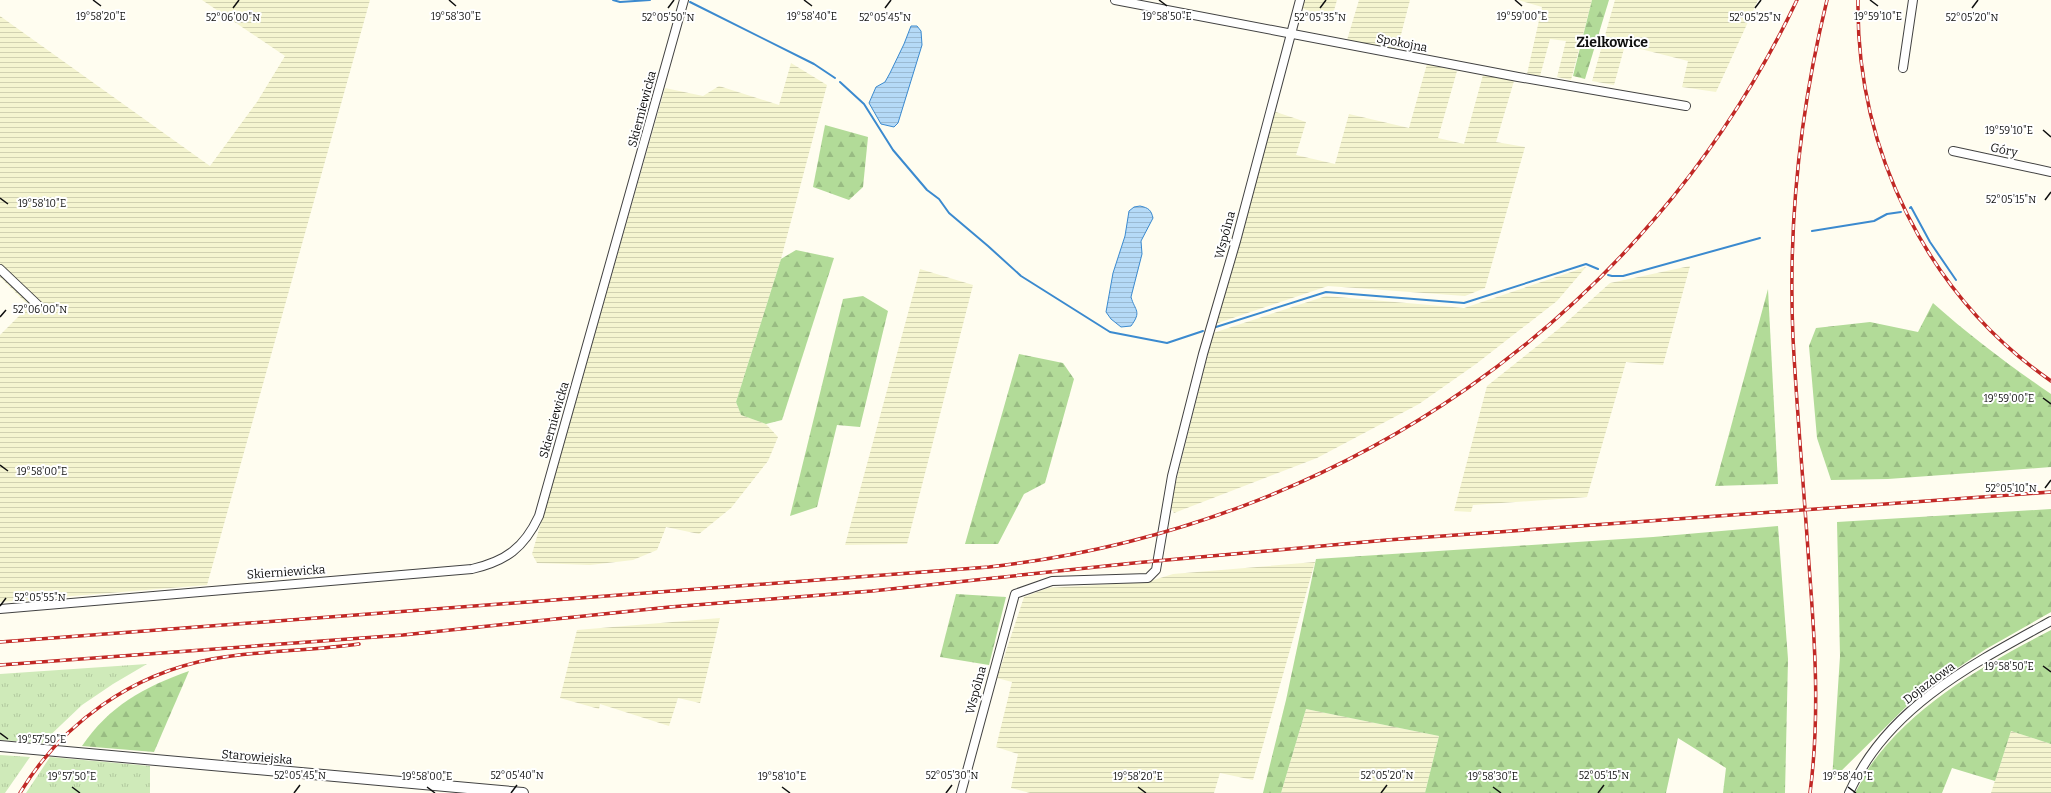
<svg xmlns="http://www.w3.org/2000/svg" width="2051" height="793" font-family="Bitter,serif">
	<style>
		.farmland { fill: url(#farmland-rules) }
		.grass { fill: url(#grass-tufts) }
		.forest { fill: url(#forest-firs) }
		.water { fill: url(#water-rules); stroke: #3b8acf }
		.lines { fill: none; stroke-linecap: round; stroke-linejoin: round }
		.stream { stroke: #3b8acf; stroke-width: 2 }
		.minor-casing { stroke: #424242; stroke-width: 10 }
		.tertiary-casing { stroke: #424242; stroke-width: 12 }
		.minor { stroke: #fff; stroke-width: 8 }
		.tertiary { stroke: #fff; stroke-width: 10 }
		.rail-casing { stroke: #c12825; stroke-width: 3.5 }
		.rail { stroke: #fff; stroke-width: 2; stroke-dasharray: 6; stroke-linecap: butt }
		.ticks { fill: none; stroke: #0f0f0f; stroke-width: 1.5 }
		.labels { text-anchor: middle; stroke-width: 4; stroke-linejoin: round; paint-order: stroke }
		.street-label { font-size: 12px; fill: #0f0f0f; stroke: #fff }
		.quarter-label { font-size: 14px; font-weight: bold; fill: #0f0f0f; stroke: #fff }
		.ticks-label { font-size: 10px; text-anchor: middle; fill: #0f0f0f; stroke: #fff; stroke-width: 4; stroke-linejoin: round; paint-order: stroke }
	</style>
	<defs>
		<pattern id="farmland-rules" width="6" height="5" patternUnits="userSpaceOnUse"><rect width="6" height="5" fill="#f5f5d0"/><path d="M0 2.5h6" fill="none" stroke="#d1d1b1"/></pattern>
		<pattern id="grass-tufts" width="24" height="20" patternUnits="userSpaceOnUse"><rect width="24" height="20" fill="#cfeab9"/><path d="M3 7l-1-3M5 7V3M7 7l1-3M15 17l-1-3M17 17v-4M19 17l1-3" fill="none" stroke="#b1c89e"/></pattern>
		<pattern id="forest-firs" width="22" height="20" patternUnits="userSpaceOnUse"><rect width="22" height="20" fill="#b2db98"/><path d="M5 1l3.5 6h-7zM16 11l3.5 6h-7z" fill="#98bb82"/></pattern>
		<pattern id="water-rules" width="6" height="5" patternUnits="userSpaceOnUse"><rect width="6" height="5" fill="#b5daf7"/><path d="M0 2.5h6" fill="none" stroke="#9abad3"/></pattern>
	</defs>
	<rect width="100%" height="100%" fill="#fffdf0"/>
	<g class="farmland">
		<polygon points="202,0 370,0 207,585 0,602 0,335 29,306 0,277 0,16 210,166 257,102 285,56"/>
		<polygon points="1304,0 1337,0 1331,21 1302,8"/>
		<polygon points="1359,0 1410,0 1397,50 1347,40"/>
		<polygon points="1518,0 1592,0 1571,80 1557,77 1566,41 1550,39 1540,76 1527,74 1542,7"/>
		<polygon points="1615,0 1758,0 1716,92 1682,87 1688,61 1625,45 1614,85 1592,81"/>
		<polygon points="791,63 827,85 781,259 736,402 741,415 766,424 778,437 768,461 731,508 699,534 666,527 657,550 633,560 590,565 537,563 532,554 665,88 703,96 719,86 779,105"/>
		<polygon points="1427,64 1457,71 1438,138 1464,144 1483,75 1514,81 1496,142 1525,147 1485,288 1465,296 1328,286 1215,324 1273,111 1306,122 1296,155 1335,164 1349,114 1409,128"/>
		<polygon points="1690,266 1663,365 1626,362 1587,497 1473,505 1471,512 1454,511 1487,386 1561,327 1610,283"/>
		<polygon points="1586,267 1557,301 1476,364 1419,404 1317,458 1174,513 1170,506 1213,333 1326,296 1464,308"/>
		<polygon points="920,269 973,285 907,544 845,545"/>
		<polygon points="1315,562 1253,780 1220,773 1214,793 1030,793 1011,788 1018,754 996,747 1012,682 997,678 1024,597 1048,588 1147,582 1173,574"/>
		<polygon points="720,618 700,703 678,698 669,726 600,704 599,709 560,698 577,630"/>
		<polygon points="1306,709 1439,736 1425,793 1281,793"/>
		<polygon points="2011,731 2051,744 2051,793 1991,793"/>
	</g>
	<g class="grass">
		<polygon points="147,664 113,684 82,705 42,743 0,740 0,674"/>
		<polygon points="0,755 30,757 5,793 0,793"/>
		<polygon points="50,757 150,766 150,793 26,793"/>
	</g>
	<g class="forest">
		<polygon points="1592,0 1609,0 1585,79 1573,76"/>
		<polygon points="825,125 868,137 863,187 849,200 813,187"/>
		<polygon points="796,250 834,258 782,420 766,424 741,415 736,402 781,259"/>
		<polygon points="1768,289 1778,484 1715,486"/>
		<polygon points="863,296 888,311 860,427 837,425 817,507 790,516 843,299"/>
		<path d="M1933,303C1970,336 2010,366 2051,394V467L1888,479L1831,480L1817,438L1809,346L1816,328L1870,322L1918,332Z"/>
		<polygon points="1019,354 1063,363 1074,379 1045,483 1024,494 998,544 965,544"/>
		<polygon points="2051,509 2051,612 1986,649 1920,693 1832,780 1840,656 1837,522"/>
		<polygon points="1778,526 1788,659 1785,793 1723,793 1726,768 1678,738 1666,793 1425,793 1439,736 1306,709 1281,793 1263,793 1286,700 1316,559 1653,537"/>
		<polygon points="956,594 1006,597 989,665 940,657"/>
		<path d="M2051,630V744L2011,731L1995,781L1952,768L1942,793H1855C1860,784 1865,775 1870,766C1915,703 1984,665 2051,630Z"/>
		<path d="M189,671L154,752L82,746C109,706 144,687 189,671Z"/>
	</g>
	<g class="water">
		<polygon points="911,26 917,26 921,31 922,45 898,123 894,127 881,124 869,103 876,87 885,82 890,73 904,44"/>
		<path d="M1140,206C1149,208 1151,210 1153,218L1141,241L1142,254L1131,297C1135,311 1142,311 1131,326L1121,327L1111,319L1106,312L1113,273L1125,236L1129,211L1134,207Z"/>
	</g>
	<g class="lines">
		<g class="stream">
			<polyline points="613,0 620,2 650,0"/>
			<polyline points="690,2 814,64 835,78"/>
			<polyline points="840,82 864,104 893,150 927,190 939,199 949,213 988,246 1021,276 1110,332 1167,343 1203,331"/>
			<polyline points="1910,208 1911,207 1930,242 1956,280"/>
			<polyline points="1812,231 1874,221 1887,214 1901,212"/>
			<polyline points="1608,275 1612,276 1623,276 1760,238"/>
			<polyline points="1216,327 1326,292 1464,303 1586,264 1598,269"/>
		</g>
		<defs>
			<g id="minor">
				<polyline points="1115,0 1518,77 1686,106"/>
				<polyline points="1903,68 1913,0"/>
				<polyline points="1953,151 2051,172"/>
				<polyline points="0,269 40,307"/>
				<path d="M0,609L472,569C506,561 524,548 539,516L684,0"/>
				<polyline points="961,793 1015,594 1052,581 1148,578 1156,570 1172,476 1203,354 1236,241 1300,0"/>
				<path d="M1849,793C1886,708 1974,663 2051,621"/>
			</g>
			<polyline id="tertiary" points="0,746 523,793"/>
		</defs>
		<use href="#minor" class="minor-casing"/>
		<use href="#tertiary" class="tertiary-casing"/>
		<use href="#minor" class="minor"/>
		<use href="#tertiary" class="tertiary"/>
		<defs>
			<g id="rail">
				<path d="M1858,0C1856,150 1927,295 2051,381"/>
				<path d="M0,642L989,567C1339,527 1644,320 1797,0"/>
				<polyline points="0,665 403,635 670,607 872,591 1134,563 1387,540 2051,492"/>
				<path d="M20,793C62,723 132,674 212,659C261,650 311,651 359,644"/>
				<path d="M1810,793C1820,717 1815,641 1809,565C1804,489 1797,414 1793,338C1788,225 1800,110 1827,0"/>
			</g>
		</defs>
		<use href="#rail" class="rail-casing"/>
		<use href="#rail" class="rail"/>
	</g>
	<path class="ticks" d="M93,0L101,6M449,0L456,6M804,0L812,6M1159,0L1167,6M1515,0L1522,6M1870,0L1878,6M233,8L239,0M668,8L674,0M885,8L891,0M1320,8L1326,0M1755,8L1761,0M1972,8L1978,0M2043,130L2051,137M0,198L8,204M2045,200L2051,192M0,317L6,310M2043,398L2051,404M0,465L8,471M2045,488L2051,480M0,606L6,598M2043,666L2051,672M0,733L8,739M72,787L80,793M427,787L435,793M782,787L790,793M1138,787L1146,793M1493,787L1501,793M1848,787L1856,793M294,793L300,785M511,793L517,785M946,793L952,785M1381,793L1387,785M1598,793L1604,785"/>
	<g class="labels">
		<g class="street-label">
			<text transform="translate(1402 43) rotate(11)" y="4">Spokojna</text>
			<text transform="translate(642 109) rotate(-75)" y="4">Skierniewicka</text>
			<text transform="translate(2004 150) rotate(12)" y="4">Góry</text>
			<text transform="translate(1225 235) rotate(-75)" y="4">Wspólna</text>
			<text transform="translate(554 420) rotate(-74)" y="4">Skierniewicka</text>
			<text transform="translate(286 572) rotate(-4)" y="4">Skierniewicka</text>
			<text transform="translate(1929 683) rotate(-37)" y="4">Dojazdowa</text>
			<text transform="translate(976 690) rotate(-75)" y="4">Wspólna</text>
			<text transform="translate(257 757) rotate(5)" y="4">Starowiejska</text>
		</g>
		<g class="quarter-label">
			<text x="1612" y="47">Zielkowice</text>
		</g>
	</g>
	<g class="ticks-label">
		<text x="101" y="20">19°58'20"E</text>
		<text x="456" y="20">19°58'30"E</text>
		<text x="812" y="20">19°58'40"E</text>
		<text x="1167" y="20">19°58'50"E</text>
		<text x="1522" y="20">19°59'00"E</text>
		<text x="1878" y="20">19°59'10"E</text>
		<text x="233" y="21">52°06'00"N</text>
		<text x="668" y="21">52°05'50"N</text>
		<text x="885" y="21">52°05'45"N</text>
		<text x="1320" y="21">52°05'35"N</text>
		<text x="1755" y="21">52°05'25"N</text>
		<text x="1972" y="21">52°05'20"N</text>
		<text x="2009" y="134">19°59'10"E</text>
		<text x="2011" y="203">52°05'15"N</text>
		<text x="42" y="207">19°58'10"E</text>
		<text x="40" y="313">52°06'00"N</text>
		<text x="2009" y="402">19°59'00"E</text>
		<text x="42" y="475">19°58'00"E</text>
		<text x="2011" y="492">52°05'10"N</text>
		<text x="40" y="601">52°05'55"N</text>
		<text x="2009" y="670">19°58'50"E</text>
		<text x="42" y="743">19°57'50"E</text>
		<text x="300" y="779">52°05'45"N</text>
		<text x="517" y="779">52°05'40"N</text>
		<text x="952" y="779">52°05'30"N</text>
		<text x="1387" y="779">52°05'20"N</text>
		<text x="1604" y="779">52°05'15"N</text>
		<text x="72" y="780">19°57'50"E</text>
		<text x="427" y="780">19°58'00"E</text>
		<text x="782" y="780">19°58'10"E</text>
		<text x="1138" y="780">19°58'20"E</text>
		<text x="1493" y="780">19°58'30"E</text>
		<text x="1848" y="780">19°58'40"E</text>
	</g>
</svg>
